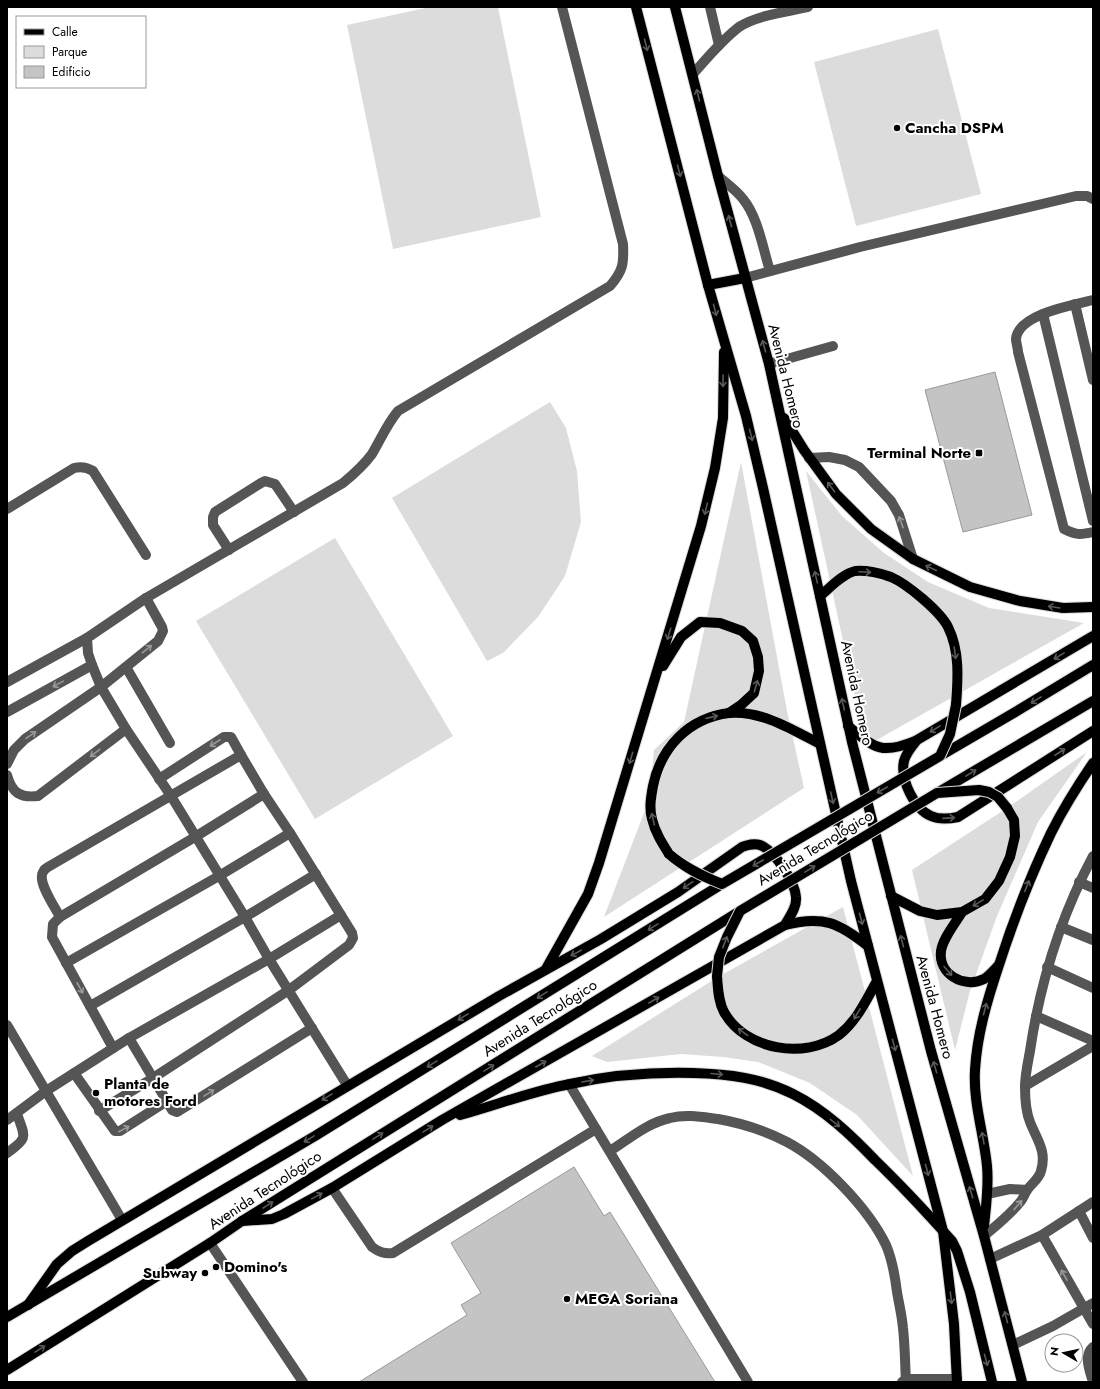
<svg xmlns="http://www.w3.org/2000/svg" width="1100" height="1389" font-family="Jost,sans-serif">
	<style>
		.green { fill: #dcdcdc }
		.building { fill: #c4c4c4; stroke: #999 }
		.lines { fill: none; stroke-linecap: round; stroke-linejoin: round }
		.major-casing { stroke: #dbdbdb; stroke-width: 12 }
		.minor { stroke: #555; stroke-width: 10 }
		.major { stroke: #000; stroke-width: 10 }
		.major-bridge-casing { stroke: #dbdbdb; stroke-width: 12; stroke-linecap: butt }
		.major-bridge { stroke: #000; stroke-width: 10 }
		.oneway { stroke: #595959 }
		.oneway2 { stroke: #999 }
		.poi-dot { fill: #000; stroke: #fff; stroke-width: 1.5 }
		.labels { text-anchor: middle; stroke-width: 4; stroke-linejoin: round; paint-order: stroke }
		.poi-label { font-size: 15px; font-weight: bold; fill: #000; stroke: #fff; text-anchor: start }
		.street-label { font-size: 15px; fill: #000; stroke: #fff }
	</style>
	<rect width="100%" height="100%" fill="#fff"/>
	<g class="green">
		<polygon points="430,7 498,7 541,217 393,249 347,25"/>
		<polygon points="938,29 981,194 856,226 814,62"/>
		<polygon points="550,402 566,428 577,471 581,522 565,576 538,617 503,653 487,661 392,498"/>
		<polygon points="741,462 787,711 804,788 604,917 649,800 654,750 684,722"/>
		<polygon points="806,471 842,516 884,553 928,582 989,608 1084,623 866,746"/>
		<polygon points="335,538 453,736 315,819 196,621"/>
		<polygon points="1087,752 1038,822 997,916 970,991 955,1050 912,870 1007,808"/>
		<polygon points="843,907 913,1176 857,1115 810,1083 758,1062 723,1057 681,1054 607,1062 592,1056 718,977"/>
	</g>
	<g class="building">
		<polygon points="995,372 1032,515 963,532 925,390"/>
		<polygon points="574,1167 604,1216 610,1212 715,1382 359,1382 467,1315 461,1305 481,1293 451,1243"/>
	</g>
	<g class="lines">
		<defs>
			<g id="major">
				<polyline points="636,7 708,285 746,416 763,488 851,881 943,1231 954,1324 957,1382"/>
				<polyline points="675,7 718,176 769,364 852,742 931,1051 984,1236 1022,1382"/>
				<polyline points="708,285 745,278"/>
				<polyline points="784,418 804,450 836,494 871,529 913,559 970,587 1020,601 1063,608 1093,607"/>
				<path d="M820,596C830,588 842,574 855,571C866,570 881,573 891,577C907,584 940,611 948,627C960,651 958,679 956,705"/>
				<path d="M1093,636L917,740C912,746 906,753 904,761C900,779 914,809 931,816C940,820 949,819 958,817L1093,731"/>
				<polyline points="663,666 681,637 700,622 720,623 742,631 753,641 758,657 759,671 754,693 741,705 729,713"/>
				<path d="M848,726C875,748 881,755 915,741"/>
				<polyline points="940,756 1017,711 1093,665"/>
				<polyline points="937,793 1093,701"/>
				<path d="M669,854C662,843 655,832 652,819C649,808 651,797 653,786C661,747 689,718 729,713C761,710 793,730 820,744"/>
				<polyline points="891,896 920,911 937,915 962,912 985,899 999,881 1010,857 1015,836 1014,820 1007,808"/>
				<path d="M962,912C955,924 943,938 941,951C938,974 964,989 984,979C989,976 994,970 998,966"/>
				<path d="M785,925C823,915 839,923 868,946"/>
				<polyline points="546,969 588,894 599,863 701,526 715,468 723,418 724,352"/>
				<path d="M717,976C718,988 718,1001 724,1012C745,1050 805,1060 839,1035C857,1021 866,1000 877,981"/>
				<path d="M460,1115C496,1105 533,1091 570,1084C611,1075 652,1072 693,1073C728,1074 762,1078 793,1094C825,1110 851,1135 875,1160C902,1186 927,1213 952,1241L957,1251L970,1292L992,1382"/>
				<path d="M984,1226C986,1206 989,1186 987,1166C984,1134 973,1103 975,1070C977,1035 987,1001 998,968C1013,921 1030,877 1051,833C1063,809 1078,785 1093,763"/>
				<path d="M28,1305L57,1264L72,1251L88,1241L499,996L601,939L678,892L742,847C748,845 754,843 760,845C774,850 795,882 796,897C797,907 790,916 785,925L442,1120L332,1188L284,1214L272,1219L242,1221"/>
				<polyline points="7,1317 315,1136 722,884"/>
				<polyline points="7,1370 210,1243 242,1221 740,911"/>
			</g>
		</defs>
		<use href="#major" class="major-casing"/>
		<g class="minor">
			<polyline points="710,7 719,45"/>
			<path d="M693,74C707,58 722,40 739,27C757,15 787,12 808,7"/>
			<path d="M718,176C726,183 736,190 743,199C758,217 763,249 770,271"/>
			<polyline points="745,278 860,247 1076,196 1087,196 1093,199"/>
			<path d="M1093,300C1073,305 1018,314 1016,339C1016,343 1018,348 1018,352L1064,529C1076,535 1080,535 1093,532"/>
			<polyline points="1075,304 1093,380"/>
			<polyline points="1043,314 1093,521"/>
			<polyline points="769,364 833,346"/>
			<polyline points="809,458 829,457 845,460 859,467 891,501 899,515 913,559"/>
			<path d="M7,509L74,468C82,466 87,467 93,471L146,555"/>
			<polyline points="229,550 213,525 213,517 215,512 261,483 265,481 275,484 294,512"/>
			<polyline points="126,667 170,743"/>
			<polyline points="7,682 87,638"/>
			<polyline points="7,712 92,665"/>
			<polyline points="7,764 14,750 25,739 101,687 158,641 163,631 162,627 146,598"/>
			<path d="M7,775C12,793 20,798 38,796L126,729"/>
			<polyline points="159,779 224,737 231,737 241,755"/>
			<polyline points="1079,882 1093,888"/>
			<path d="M60,917C55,907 37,882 43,872C44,870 46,868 48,867L241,755L264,794L290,833L352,933L353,938L349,945L289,990L153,1078L99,1111"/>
			<polyline points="1061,927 1093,940"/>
			<polyline points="66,963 219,876 290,833"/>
			<polyline points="1047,967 1093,988"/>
			<polyline points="90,1006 245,917 316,874"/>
			<polyline points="1036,1016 1093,1041"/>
			<polyline points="7,1025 122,1220"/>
			<polyline points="129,1038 172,1110 177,1112 312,1028"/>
			<polyline points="113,1048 52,937 53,924 60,917 195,837 264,794"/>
			<polyline points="74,1073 115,1131 120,1131 167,1101"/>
			<polyline points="569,1084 748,1382"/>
			<path d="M347,1085L269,959L245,917L171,796L126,729L101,687L92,665L88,653L87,638L146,598L343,483C354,474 364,465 372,454C381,439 387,424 398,411L610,286C623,271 624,264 623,244L562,7"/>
			<polyline points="1025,1086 1093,1046"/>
			<polyline points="7,1120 46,1091 129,1038 269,959 341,915"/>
			<path d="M610,1151C629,1139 647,1123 670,1118C686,1114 702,1117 718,1119C741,1123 766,1131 787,1142C823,1161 868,1208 886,1245C892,1259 895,1276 897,1292C899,1304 902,1316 903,1328C905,1346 905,1364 906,1382"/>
			<path d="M7,1153C29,1138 25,1137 17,1114"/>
			<path d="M332,1188L372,1247C379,1252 384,1254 393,1253L596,1129"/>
			<polyline points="987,1194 1010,1189 1027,1190"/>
			<polyline points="1079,1211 1093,1238"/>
			<polyline points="1042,1235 1093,1324"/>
			<path d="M984,1236C997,1225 1011,1214 1021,1201C1024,1197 1025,1193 1027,1190C1032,1183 1039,1179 1041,1171C1047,1151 1037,1140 1030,1122C1026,1112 1025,1098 1025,1087C1025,1075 1028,1062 1030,1051C1040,983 1061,916 1093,856"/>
			<polyline points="210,1243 303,1382"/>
			<polyline points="990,1259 1042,1235 1093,1202"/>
			<polyline points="1013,1345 1053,1326 1093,1303"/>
			<polyline points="902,1382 906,1379 957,1379"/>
			<path d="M1093,1382C1090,1371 1083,1356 1093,1347"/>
		</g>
		<use href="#major" class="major"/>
		<defs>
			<g id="major-bridge">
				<path d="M669,854C685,868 702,876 722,884L940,756L950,734L956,705"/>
				<polyline points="717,976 719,957 727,937 740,911 937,793 979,790 989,792 998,797 1007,808"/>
			</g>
		</defs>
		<use href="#major-bridge" class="major-bridge-casing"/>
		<use href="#major-bridge" class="major-bridge"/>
	</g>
	<defs><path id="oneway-shaft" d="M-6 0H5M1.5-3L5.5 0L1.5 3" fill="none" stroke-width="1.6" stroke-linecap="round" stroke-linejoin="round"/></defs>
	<g class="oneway">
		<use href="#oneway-shaft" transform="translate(646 45) rotate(76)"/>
		<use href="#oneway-shaft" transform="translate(698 95) rotate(-104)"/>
		<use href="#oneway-shaft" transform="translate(679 171) rotate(76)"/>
		<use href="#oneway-shaft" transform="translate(730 221) rotate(-105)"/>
		<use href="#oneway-shaft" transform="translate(715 310) rotate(75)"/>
		<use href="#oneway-shaft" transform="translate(764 346) rotate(-105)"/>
		<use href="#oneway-shaft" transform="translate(723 381) rotate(91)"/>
		<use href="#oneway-shaft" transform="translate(751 435) rotate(76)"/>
		<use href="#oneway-shaft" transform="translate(831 487) rotate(-127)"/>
		<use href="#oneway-shaft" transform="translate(706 509) rotate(103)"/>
		<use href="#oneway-shaft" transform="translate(931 568) rotate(-155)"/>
		<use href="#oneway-shaft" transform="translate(865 572) rotate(3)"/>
		<use href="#oneway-shaft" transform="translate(816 577) rotate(-103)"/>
		<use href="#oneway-shaft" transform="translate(1054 607) rotate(-171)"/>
		<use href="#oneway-shaft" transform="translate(669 634) rotate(107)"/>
		<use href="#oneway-shaft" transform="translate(955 653) rotate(82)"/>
		<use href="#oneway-shaft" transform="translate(1059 656) rotate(149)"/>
		<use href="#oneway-shaft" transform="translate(756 686) rotate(-74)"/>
		<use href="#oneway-shaft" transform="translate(1036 700) rotate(148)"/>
		<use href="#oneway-shaft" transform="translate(843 704) rotate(-102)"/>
		<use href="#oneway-shaft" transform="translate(712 717) rotate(-13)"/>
		<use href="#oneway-shaft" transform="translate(935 729) rotate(149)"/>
		<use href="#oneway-shaft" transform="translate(1060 752) rotate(-33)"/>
		<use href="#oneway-shaft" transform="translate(631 758) rotate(107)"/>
		<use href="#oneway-shaft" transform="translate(971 773) rotate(-31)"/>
		<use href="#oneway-shaft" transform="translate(882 790) rotate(150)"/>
		<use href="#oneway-shaft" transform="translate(832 798) rotate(77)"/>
		<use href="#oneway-shaft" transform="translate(949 818) rotate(-4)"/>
		<use href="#oneway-shaft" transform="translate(653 819) rotate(-103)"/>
		<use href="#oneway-shaft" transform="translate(758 863) rotate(150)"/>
		<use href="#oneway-shaft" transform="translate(810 869) rotate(-31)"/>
		<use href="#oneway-shaft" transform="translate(688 885) rotate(145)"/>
		<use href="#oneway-shaft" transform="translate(1027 886) rotate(-68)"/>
		<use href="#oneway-shaft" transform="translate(978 903) rotate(149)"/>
		<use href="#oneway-shaft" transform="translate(861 919) rotate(75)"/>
		<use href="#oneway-shaft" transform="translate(653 927) rotate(148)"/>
		<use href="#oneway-shaft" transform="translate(902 941) rotate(-104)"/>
		<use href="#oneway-shaft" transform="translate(725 942) rotate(-69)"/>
		<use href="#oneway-shaft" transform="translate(576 953) rotate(152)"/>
		<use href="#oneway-shaft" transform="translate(948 971) rotate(49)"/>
		<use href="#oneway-shaft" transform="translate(542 995) rotate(148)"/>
		<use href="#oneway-shaft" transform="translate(654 1000) rotate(-30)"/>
		<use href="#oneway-shaft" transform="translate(985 1009) rotate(-75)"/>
		<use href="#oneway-shaft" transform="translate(857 1014) rotate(121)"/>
		<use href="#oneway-shaft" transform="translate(463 1017) rotate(149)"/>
		<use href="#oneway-shaft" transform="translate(743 1032) rotate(-144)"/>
		<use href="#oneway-shaft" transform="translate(894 1045) rotate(75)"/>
		<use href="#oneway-shaft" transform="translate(432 1064) rotate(148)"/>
		<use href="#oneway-shaft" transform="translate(541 1064) rotate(-30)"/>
		<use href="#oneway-shaft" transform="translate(935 1067) rotate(-106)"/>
		<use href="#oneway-shaft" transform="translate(489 1068) rotate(-32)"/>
		<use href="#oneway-shaft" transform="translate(717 1074) rotate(5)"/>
		<use href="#oneway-shaft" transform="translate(588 1081) rotate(-10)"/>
		<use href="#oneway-shaft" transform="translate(327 1097) rotate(149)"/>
		<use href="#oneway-shaft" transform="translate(835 1123) rotate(38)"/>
		<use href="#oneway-shaft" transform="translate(428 1129) rotate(-32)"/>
		<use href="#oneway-shaft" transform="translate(378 1136) rotate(-32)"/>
		<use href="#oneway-shaft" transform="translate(983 1138) rotate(-100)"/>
		<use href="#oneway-shaft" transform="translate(309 1139) rotate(149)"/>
		<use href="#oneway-shaft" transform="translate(927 1170) rotate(75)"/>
		<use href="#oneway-shaft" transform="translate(971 1192) rotate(-106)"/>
		<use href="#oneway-shaft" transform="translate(317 1196) rotate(-29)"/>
		<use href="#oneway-shaft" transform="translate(268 1205) rotate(-32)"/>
		<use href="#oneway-shaft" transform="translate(951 1298) rotate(83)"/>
		<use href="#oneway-shaft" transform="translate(1006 1317) rotate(-105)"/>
		<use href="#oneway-shaft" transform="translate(40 1349) rotate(-32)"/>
		<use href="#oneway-shaft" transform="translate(986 1360) rotate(75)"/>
	</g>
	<g class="oneway2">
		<use href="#oneway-shaft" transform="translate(901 522) rotate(-110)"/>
		<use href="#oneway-shaft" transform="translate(147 649) rotate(-39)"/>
		<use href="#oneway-shaft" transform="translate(58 684) rotate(151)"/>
		<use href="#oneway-shaft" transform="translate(31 735) rotate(-35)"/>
		<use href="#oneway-shaft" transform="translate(215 743) rotate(147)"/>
		<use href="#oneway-shaft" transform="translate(95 753) rotate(142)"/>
		<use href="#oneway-shaft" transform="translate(80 988) rotate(61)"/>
		<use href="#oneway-shaft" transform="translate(209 1093) rotate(-32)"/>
		<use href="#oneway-shaft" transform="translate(124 1129) rotate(-28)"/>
		<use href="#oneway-shaft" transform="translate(1018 1205) rotate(-49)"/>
		<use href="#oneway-shaft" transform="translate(1064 1275) rotate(-120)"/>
	</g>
	<g class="poi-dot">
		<circle cx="897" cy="128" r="4"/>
		<rect x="975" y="449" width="8" height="8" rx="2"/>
		<circle cx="96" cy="1093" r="4"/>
		<circle cx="216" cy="1267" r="4"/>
		<circle cx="205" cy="1273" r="4"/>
		<circle cx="567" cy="1299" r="4"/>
	</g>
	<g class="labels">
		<g class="poi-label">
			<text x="905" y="133">Cancha DSPM</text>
			<text x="971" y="458" text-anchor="end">Terminal Norte</text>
			<text x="104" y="1089">Planta de<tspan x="104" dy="17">motores Ford</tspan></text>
			<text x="224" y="1272">Domino's</text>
			<text x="197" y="1278" text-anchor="end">Subway</text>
			<text x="575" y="1304">MEGA Soriana</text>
		</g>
		<g class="street-label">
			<text transform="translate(786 376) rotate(76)" y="5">Avenida Homero</text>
			<text transform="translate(857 693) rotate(78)" y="5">Avenida Homero</text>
			<text transform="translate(815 848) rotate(-31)" y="5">Avenida Tecnológico</text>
			<text transform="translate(935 1007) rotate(75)" y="5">Avenida Homero</text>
			<text transform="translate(540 1018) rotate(-32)" y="5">Avenida Tecnológico</text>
			<text transform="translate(265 1190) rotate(-33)" y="5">Avenida Tecnológico</text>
		</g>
	</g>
	<rect width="1100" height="1389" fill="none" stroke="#000000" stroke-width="16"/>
	<rect x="16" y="16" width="130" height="72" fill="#ffffff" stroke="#999999"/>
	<rect x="24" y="29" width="20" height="6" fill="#000000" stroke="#999999"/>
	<text x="52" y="36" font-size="12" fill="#000000">Calle</text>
	<rect x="24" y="46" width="20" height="12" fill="#dcdcdc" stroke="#999999"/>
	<text x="52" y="56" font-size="12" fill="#000000">Parque</text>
	<rect x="24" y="66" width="20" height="12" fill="#c4c4c4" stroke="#999999"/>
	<text x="52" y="76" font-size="12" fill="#000000">Edificio</text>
	<g transform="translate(1064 1353) rotate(279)"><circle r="19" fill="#ffffff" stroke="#999999"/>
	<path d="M0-3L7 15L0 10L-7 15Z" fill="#000000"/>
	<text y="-6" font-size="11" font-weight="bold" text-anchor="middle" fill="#000000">N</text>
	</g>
</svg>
